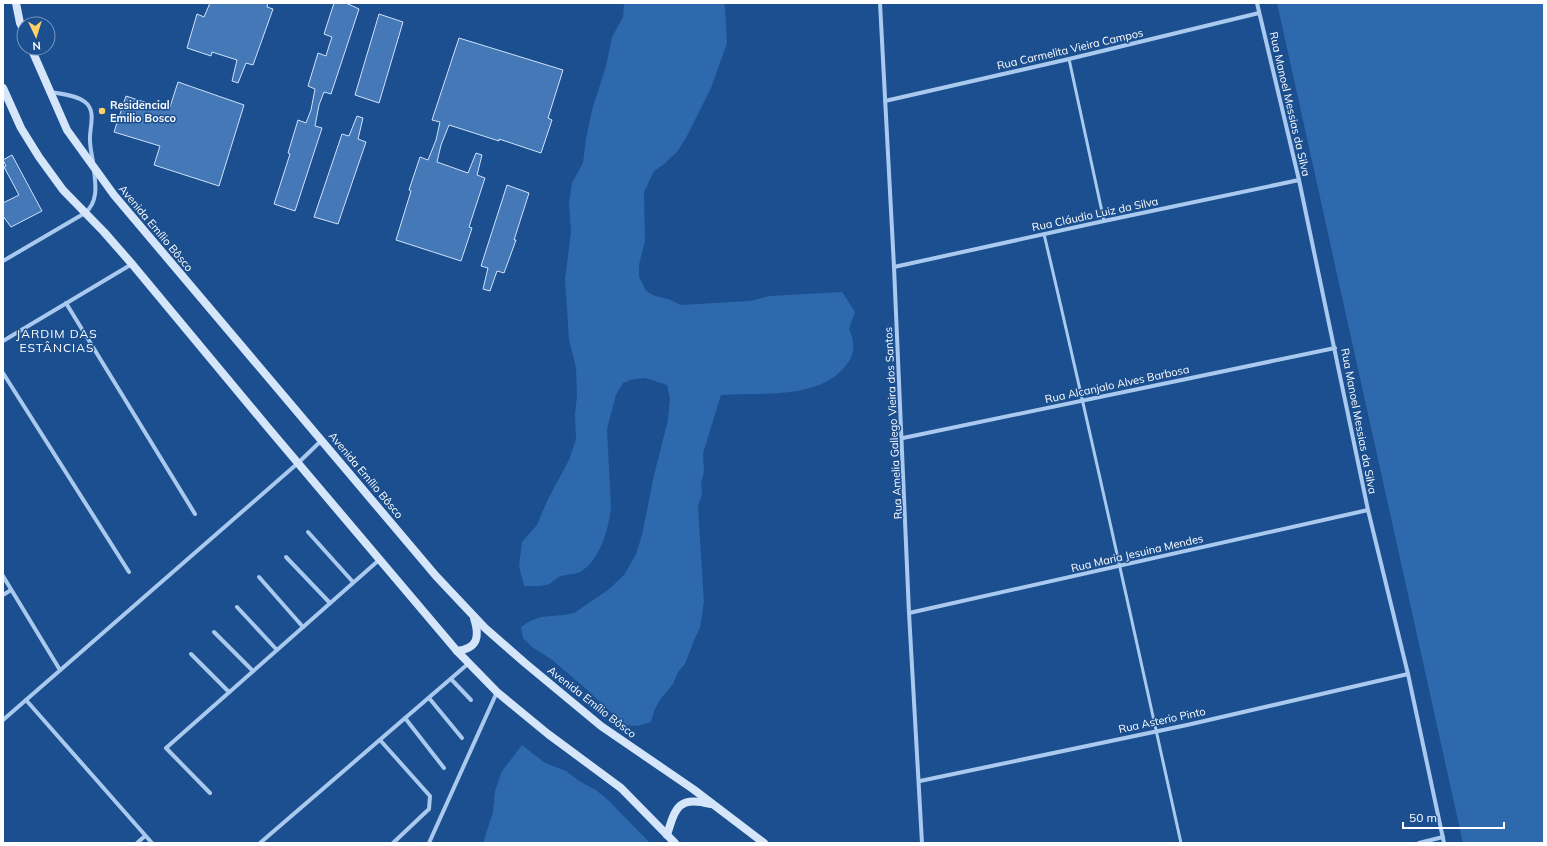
<svg xmlns="http://www.w3.org/2000/svg" width="1547" height="846" font-family="Mulish,sans-serif">
	<style>
		.green { fill: #2e69ad }
		.building { fill: #4478b7; stroke: #cfe3fa }
		.lines { fill: none; stroke-linecap: round; stroke-linejoin: round }
		.service { stroke: #a9c9ee; stroke-width: 3 }
		.minor { stroke: #a9c9ee; stroke-width: 4 }
		.secondary { stroke: #d6e6fa; stroke-width: 8 }
		.poi-dot { fill: #ffd166; stroke: #1b4f8f; stroke-width: 1.5 }
		.labels { text-anchor: middle; stroke-width: 3; stroke-linejoin: round; paint-order: stroke }
		.street-label { font-size: 11px; fill: #fff; stroke: #1b4f8f }
		.poi-label { font-size: 11px; font-weight: bold; fill: #fff; stroke: #1b4f8f; text-anchor: start }
		.neighbourhood-label { font-size: 12px; letter-spacing: 1px; fill: #fff; stroke: #1b4f8f }
	</style>
	<rect width="100%" height="100%" fill="#1b4f8f"/>
	<g class="green">
		<path d="M624,3H724L725,8L727,43L711,88L686,138L677,152L663,165L654,171L644,192L645,241L639,265V276L646,291L655,296L668,299L681,305L750,301L770,296L842,292L855,312L849,329C856,344 855,356 844,368C816,400 760,392 721,395L703,453L704,472L701,483L702,494L698,506L704,602L700,628L695,638L685,664L678,672L673,684L659,701L654,711L651,722L638,726L627,725L617,718L584,687L551,659L532,647L523,638L521,627L530,621L541,617L563,615L574,613L608,590L624,575L636,554L642,535L654,475L668,420L670,398L667,385L645,378L634,379L623,383L616,395L607,429L611,507C609,528 600,561 580,572C573,575 565,574 559,577C555,579 552,583 549,584C542,587 531,586 524,586L519,566L522,542L537,525L547,501L569,460L576,439L575,415L577,395L576,368L569,339L565,280L571,231L569,203L572,183L583,163L586,139L592,110L606,66L612,37L623,17Z"/>
		<polygon points="1277,3 1544,3 1544,843 1463,843"/>
		<polygon points="522,745 545,763 566,771 579,781 596,790 608,800 650,843 483,843 493,812 495,791 502,771"/>
	</g>
	<g class="building">
		<polygon points="210,3 268,3 267,7 273,9 253,65 246,63 238,83 232,81 237,60 212,52 211,56 187,48 197,14 204,17"/>
		<polygon points="334,3 346,3 359,9 331,94 324,92 319,105 315,126 322,128 295,211 274,204 290,154 288,153 298,120 306,123 311,110 315,89 308,86 318,53 326,56 329,46 332,37 324,34"/>
		<polygon points="379,14 403,22 379,103 355,95"/>
		<polygon points="459,38 563,70 548,118 552,120 541,153 499,139 499,141 449,125 441,145 437,162 468,173 476,153 482,155 477,175 485,178 469,227 472,228 461,261 396,240 411,191 409,190 420,157 428,160 436,140 440,122 432,120"/>
		<polygon points="178,82 244,105 219,186 154,165 160,146 114,132 126,96 169,110"/>
		<polygon points="357,116 363,118 358,139 366,142 338,224 314,217 342,134 349,136"/>
		<polygon points="12,155 42,211 11,227 3,216 3,203 19,195 4,167 6,166 3,160"/>
		<polygon points="507,185 529,193 514,240 516,240 504,273 497,271 490,291 483,289 488,268 481,266"/>
	</g>
	<g class="lines">
		<g class="service">
			<polyline points="1069,59 1104,221"/>
			<path d="M1044,234C1092,437 1136,640 1181,843"/>
		</g>
		<g class="minor">
			<polyline points="880,3 894,267 909,613 922,843"/>
			<polyline points="1257,3 1299,180 1368,510 1408,674 1444,843"/>
			<path d="M50,92C61,94 76,95 85,102C97,111 89,129 90,140C90,148 92,155 93,162"/>
			<polyline points="885,101 1069,59 1259,13"/>
			<path d="M3,261L85,213C98,202 96,186 94,171"/>
			<polyline points="894,267 1104,221 1299,180"/>
			<polyline points="66,303 195,514"/>
			<polyline points="3,341 132,264"/>
			<polyline points="3,373 129,572"/>
			<polyline points="903,438 1335,348"/>
			<polyline points="308,532 353,582"/>
			<polyline points="286,557 330,603"/>
			<polyline points="3,576 60,670"/>
			<polyline points="259,577 303,627"/>
			<polyline points="3,595 11,590"/>
			<polyline points="237,607 277,650"/>
			<polyline points="909,613 1368,510"/>
			<polyline points="214,632 253,671"/>
			<polyline points="191,654 229,692"/>
			<polyline points="451,679 471,700"/>
			<polyline points="429,698 462,738"/>
			<polyline points="26,700 152,843"/>
			<polyline points="405,718 444,768"/>
			<polyline points="3,720 298,463 322,440"/>
			<polyline points="380,740 430,796 429,809 393,843"/>
			<polyline points="920,781 1187,725 1408,674"/>
			<polyline points="210,793 166,748 379,560"/>
			<polyline points="137,843 145,836"/>
			<polyline points="260,843 469,663"/>
			<polyline points="429,843 497,692"/>
			<polyline points="1419,843 1443,837"/>
		</g>
		<g class="secondary">
			<polyline points="16,3 20,23 24,32"/>
			<polyline points="31,48 67,130 114,195 436,576 485,628 525,663 601,726 693,789 764,843"/>
			<polyline points="3,88 21,128 39,157 63,190 104,232 132,264 270,430 457,651 497,692 548,734 621,788 675,843"/>
			<path d="M457,651C478,648 480,637 474,618"/>
			<path d="M667,835C675,809 678,795 710,804"/>
		</g>
	</g>
	<circle class="poi-dot" cx="102" cy="111" r="4"/>
	<g class="labels">
		<g class="street-label">
			<text transform="translate(1070 49) rotate(-13)" y="4">Rua Carmelita Vieira Campos</text>
			<text transform="translate(1290 104) rotate(77)" y="4">Rua Manoel Messias da Silva</text>
			<text transform="translate(1095 214) rotate(-12)" y="4">Rua Cláudio Luiz da Silva</text>
			<text transform="translate(156 228) rotate(50)" y="4">Avenida Emílio Bôsco</text>
			<text transform="translate(1117 384) rotate(-12)" y="4">Rua Alcanjalo Alves Barbosa</text>
			<text transform="translate(1359 421) rotate(79)" y="4">Rua Manoel Messias da Silva</text>
			<text transform="translate(893 423) rotate(-93)" y="4">Rua Amelia Gallego Vieira dos Santos</text>
			<text transform="translate(366 475) rotate(50)" y="4">Avenida Emílio Bôsco</text>
			<text transform="translate(1137 553) rotate(-13)" y="4">Rua Maria Jesuina Mendes</text>
			<text transform="translate(592 702) rotate(38)" y="4">Avenida Emílio Bôsco</text>
			<text transform="translate(1162 720) rotate(-12)" y="4">Rua Asterio Pinto</text>
		</g>
		<g class="poi-label">
			<text x="110" y="109">Residencial<tspan x="110" dy="13">Emilio Bosco</tspan></text>
		</g>
		<g class="neighbourhood-label">
			<text x="57" y="338">JARDIM DAS<tspan x="57" dy="14">ESTÂNCIAS</tspan></text>
		</g>
	</g>
	<rect width="1547" height="846" fill="none" stroke="#ffffff" stroke-width="8"/>
	<g transform="translate(36 36) rotate(176)"><circle r="19" fill="#1b4f8f" stroke="#7695bc"/>
	<path d="M0-3L7 15L0 10L-7 15Z" fill="#ffd166"/>
	<text y="-6" font-size="11" font-weight="bold" text-anchor="middle" fill="#ffffff">N</text>
	</g>
	<path d="M1403 822v6h101v-6" fill="none" stroke="#ffffff" stroke-width="2"/>
	<text x="1409" y="822" font-size="12" fill="#ffffff" stroke="#1b4f8f" stroke-width="3" paint-order="stroke">50 m</text>
</svg>
